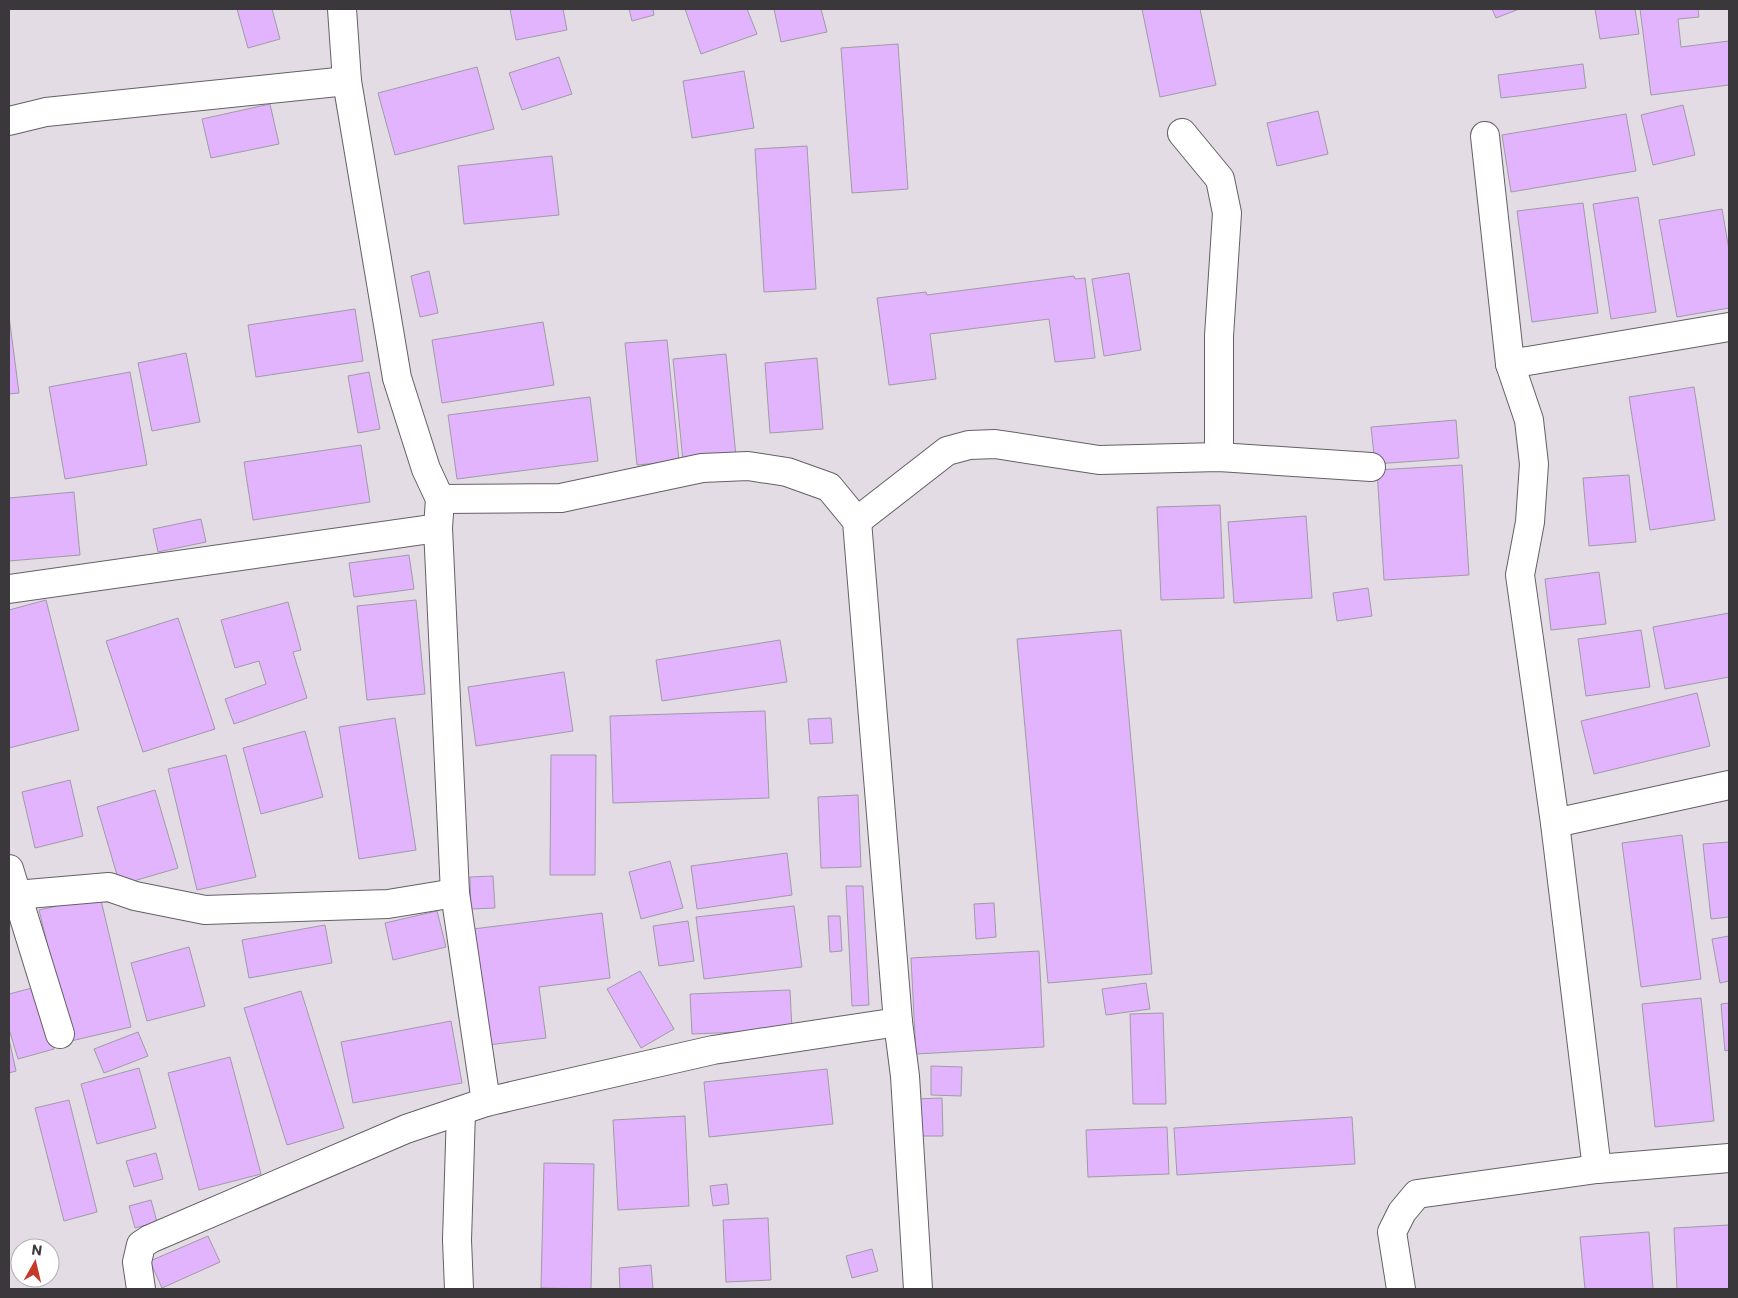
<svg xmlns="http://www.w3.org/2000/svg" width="1738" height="1298" font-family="Commissioner,sans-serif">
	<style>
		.building { fill: #e3b4fe; stroke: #a09ba4 }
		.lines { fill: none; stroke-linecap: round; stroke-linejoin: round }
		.minor-casing { stroke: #665f67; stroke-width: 30 }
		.minor { stroke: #fff; stroke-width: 28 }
	</style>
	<rect width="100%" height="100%" fill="#e3dce5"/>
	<g class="building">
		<polygon points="237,9 272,9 280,39 248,48"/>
		<polygon points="510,9 563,9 567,30 516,40"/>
		<polygon points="629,9 653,9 654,15 632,21"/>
		<polygon points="685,9 747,9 757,34 701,54"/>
		<polygon points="774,9 821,9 827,32 781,42"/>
		<polygon points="1142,9 1200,9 1216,85 1160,97"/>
		<polygon points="1492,9 1519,9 1496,18"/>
		<polygon points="1595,9 1635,9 1639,34 1600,39"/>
		<polygon points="1640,9 1698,9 1699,17 1678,19 1681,47 1729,41 1729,85 1651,95"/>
		<polygon points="898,44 908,189 852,193 841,48"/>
		<polygon points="559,57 572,94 522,110 509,73"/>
		<polygon points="1583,64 1586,88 1501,98 1498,75"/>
		<polygon points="477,67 494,129 395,155 378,93"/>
		<polygon points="744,71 754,128 692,138 683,81"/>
		<polygon points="270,104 279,144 211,158 202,119"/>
		<polygon points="1683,105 1695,155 1653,165 1641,115"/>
		<polygon points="1318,111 1328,154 1277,166 1267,123"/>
		<polygon points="1626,114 1636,171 1511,192 1502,135"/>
		<polygon points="807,146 816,289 764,292 755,149"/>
		<polygon points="552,156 559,215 464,224 458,166"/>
		<polygon points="1638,197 1656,312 1611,319 1593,204"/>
		<polygon points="1583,203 1598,313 1532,322 1517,211"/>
		<polygon points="1722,209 1729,250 1729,308 1677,317 1659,220"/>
		<polygon points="429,271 438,313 420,317 411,276"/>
		<polygon points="1129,273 1141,350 1104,356 1092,279"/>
		<polygon points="1074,276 1075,279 1085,278 1095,358 1055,362 1049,319 930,334 936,379 889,385 877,298 926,292 927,295"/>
		<polygon points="355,309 363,361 256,377 248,325"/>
		<polygon points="9,316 19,393 9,394"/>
		<polygon points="543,322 554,385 442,403 432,340"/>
		<polygon points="667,340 679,461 637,465 625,343"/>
		<polygon points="186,353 200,422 152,431 138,363"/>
		<polygon points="726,354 736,456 683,461 673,359"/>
		<polygon points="817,358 823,429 770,433 765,363"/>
		<polygon points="130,372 147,465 65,479 49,387"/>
		<polygon points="369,372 380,429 358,433 348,376"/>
		<polygon points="1694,387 1715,520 1650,530 1629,397"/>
		<polygon points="590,397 598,461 457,479 448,415"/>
		<polygon points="1456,420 1459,458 1375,464 1371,427"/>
		<polygon points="361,445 370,502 253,520 244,462"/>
		<polygon points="1462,465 1469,575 1384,580 1377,470"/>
		<polygon points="1629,475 1636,542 1589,546 1583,478"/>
		<polygon points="74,492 80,555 9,561 9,498"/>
		<polygon points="1220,505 1224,598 1161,600 1157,507"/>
		<polygon points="1306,516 1312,598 1234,603 1228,522"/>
		<polygon points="201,519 206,542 158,552 153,529"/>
		<polygon points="409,555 414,589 354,597 349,563"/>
		<polygon points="1599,572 1606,624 1551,630 1545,579"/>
		<polygon points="1368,588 1372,616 1337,621 1333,593"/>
		<polygon points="46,600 79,730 9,748 9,610"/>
		<polygon points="416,600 425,694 367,700 357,606"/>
		<polygon points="288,602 301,650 293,652 307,698 234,724 225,699 266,684 259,661 235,668 221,620"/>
		<polygon points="1729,613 1729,677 1665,689 1653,627"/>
		<polygon points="178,618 215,729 143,752 106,641"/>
		<polygon points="1121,630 1152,974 1048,983 1017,639"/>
		<polygon points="1641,630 1650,687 1586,696 1578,639"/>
		<polygon points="780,640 787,682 662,701 656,660"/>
		<polygon points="564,672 573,731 476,746 468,687"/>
		<polygon points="1697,693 1710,746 1594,774 1581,721"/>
		<polygon points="765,711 769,798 613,803 610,716"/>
		<polygon points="395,718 416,850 359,859 339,727"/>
		<polygon points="831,718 833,743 810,744 808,719"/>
		<polygon points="305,731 323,797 261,814 243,748"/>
		<polygon points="226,755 256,877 197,890 168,769"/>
		<polygon points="551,755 596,755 595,875 550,875"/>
		<polygon points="70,780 83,836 35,848 22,792"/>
		<polygon points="155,790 178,868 120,885 97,807"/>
		<polygon points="858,795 861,867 821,868 818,797"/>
		<polygon points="1682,835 1701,979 1641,987 1622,843"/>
		<polygon points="1729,842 1729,917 1711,919 1703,844"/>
		<polygon points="787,853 792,895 697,909 691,866"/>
		<polygon points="670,861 683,908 641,919 629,872"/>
		<polygon points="493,876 495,908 471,909 470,877"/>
		<polygon points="846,886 863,886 869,1005 852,1006"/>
		<polygon points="100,896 131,1027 71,1041 39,910"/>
		<polygon points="994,903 996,937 976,939 974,904"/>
		<polygon points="794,906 802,967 704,979 696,917"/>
		<polygon points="437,911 446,947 393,960 385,923"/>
		<polygon points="602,913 610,978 539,987 546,1038 488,1045 473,929"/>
		<polygon points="828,916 840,916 842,951 830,952"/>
		<polygon points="688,921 694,961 659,966 653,926"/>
		<polygon points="325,925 332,963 249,978 242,940"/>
		<polygon points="1729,936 1729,981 1720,983 1712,939"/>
		<polygon points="189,947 205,1006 147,1021 131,963"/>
		<polygon points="1039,951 1044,1047 916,1054 911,958"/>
		<polygon points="640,971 674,1029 641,1048 607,989"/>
		<polygon points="1146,983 1150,1009 1106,1015 1102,989"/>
		<polygon points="36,987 54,1049 18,1059 9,1029 9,994"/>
		<polygon points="790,990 792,1030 692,1034 690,994"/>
		<polygon points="301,991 344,1128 287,1145 244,1008"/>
		<polygon points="1701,998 1714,1121 1655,1127 1642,1004"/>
		<polygon points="1729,1003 1729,1050 1725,1051 1721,1004"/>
		<polygon points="1163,1013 1166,1104 1133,1104 1130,1014"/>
		<polygon points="451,1021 462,1083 353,1103 341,1042"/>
		<polygon points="138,1032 148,1056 104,1073 94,1049"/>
		<polygon points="9,1039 16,1071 9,1073"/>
		<polygon points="230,1057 261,1174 199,1190 168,1073"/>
		<polygon points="931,1066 962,1067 961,1096 931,1095"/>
		<polygon points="139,1068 156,1128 97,1144 81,1084"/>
		<polygon points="827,1069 833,1124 709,1137 704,1082"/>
		<polygon points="942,1098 943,1136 915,1136 914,1099"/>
		<polygon points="69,1100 97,1212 64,1221 35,1108"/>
		<polygon points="685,1116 689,1206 618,1210 613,1120"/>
		<polygon points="1352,1117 1355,1164 1177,1175 1174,1128"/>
		<polygon points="1167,1127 1169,1174 1088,1177 1086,1130"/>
		<polygon points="156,1153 163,1179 134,1187 126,1161"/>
		<polygon points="544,1163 594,1164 591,1289 541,1288"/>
		<polygon points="727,1184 729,1204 713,1206 710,1186"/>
		<polygon points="151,1200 157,1222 135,1228 129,1206"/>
		<polygon points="768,1218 771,1280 726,1282 723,1220"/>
		<polygon points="1729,1225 1729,1289 1677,1289 1674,1228"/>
		<polygon points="1649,1232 1653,1289 1585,1289 1580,1237"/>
		<polygon points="208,1236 220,1262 162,1288 150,1261"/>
		<polygon points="872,1249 878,1271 852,1278 846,1256"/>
		<polygon points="651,1265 653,1289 620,1289 619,1268"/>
	</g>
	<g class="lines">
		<defs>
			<g id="minor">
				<polyline points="342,9 347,81 397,378 426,469 440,499 438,528 455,893 486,1102"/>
				<polyline points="9,121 46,112 347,81"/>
				<polyline points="1182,133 1220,179 1227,213 1219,336 1219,457"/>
				<polyline points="1485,136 1510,364 1529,420 1534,464 1530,522 1520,575 1555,823 1597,1169"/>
				<polyline points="1510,364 1729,327"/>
				<polyline points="440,499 561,498 702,468 748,466 787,472 829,487 857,521 898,1022 905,1076 918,1289"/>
				<polyline points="857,521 947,451 969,445 995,444 1099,460 1219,457 1371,467"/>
				<polyline points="9,589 438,528"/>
				<polyline points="1555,823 1729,785"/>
				<polyline points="9,869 60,1034"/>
				<polyline points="16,895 109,887 135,896 205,910 388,904 455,893"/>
				<polyline points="141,1289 137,1262 141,1245 150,1239 406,1129 486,1102 713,1050 898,1022"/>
				<polyline points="459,1289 457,1240 461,1111"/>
				<polyline points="1401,1289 1392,1232 1402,1212 1417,1194 1597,1169 1729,1158"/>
			</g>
		</defs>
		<use href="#minor" class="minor-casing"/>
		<use href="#minor" class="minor"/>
	</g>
	<rect width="1738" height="1298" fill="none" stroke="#3b383c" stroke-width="20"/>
	<g transform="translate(35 1263) rotate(8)"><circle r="24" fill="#ffffff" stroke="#b1afb1"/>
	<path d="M0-4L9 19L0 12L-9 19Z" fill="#c53928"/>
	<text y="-8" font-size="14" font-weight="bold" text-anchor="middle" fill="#3b383c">N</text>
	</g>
</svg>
